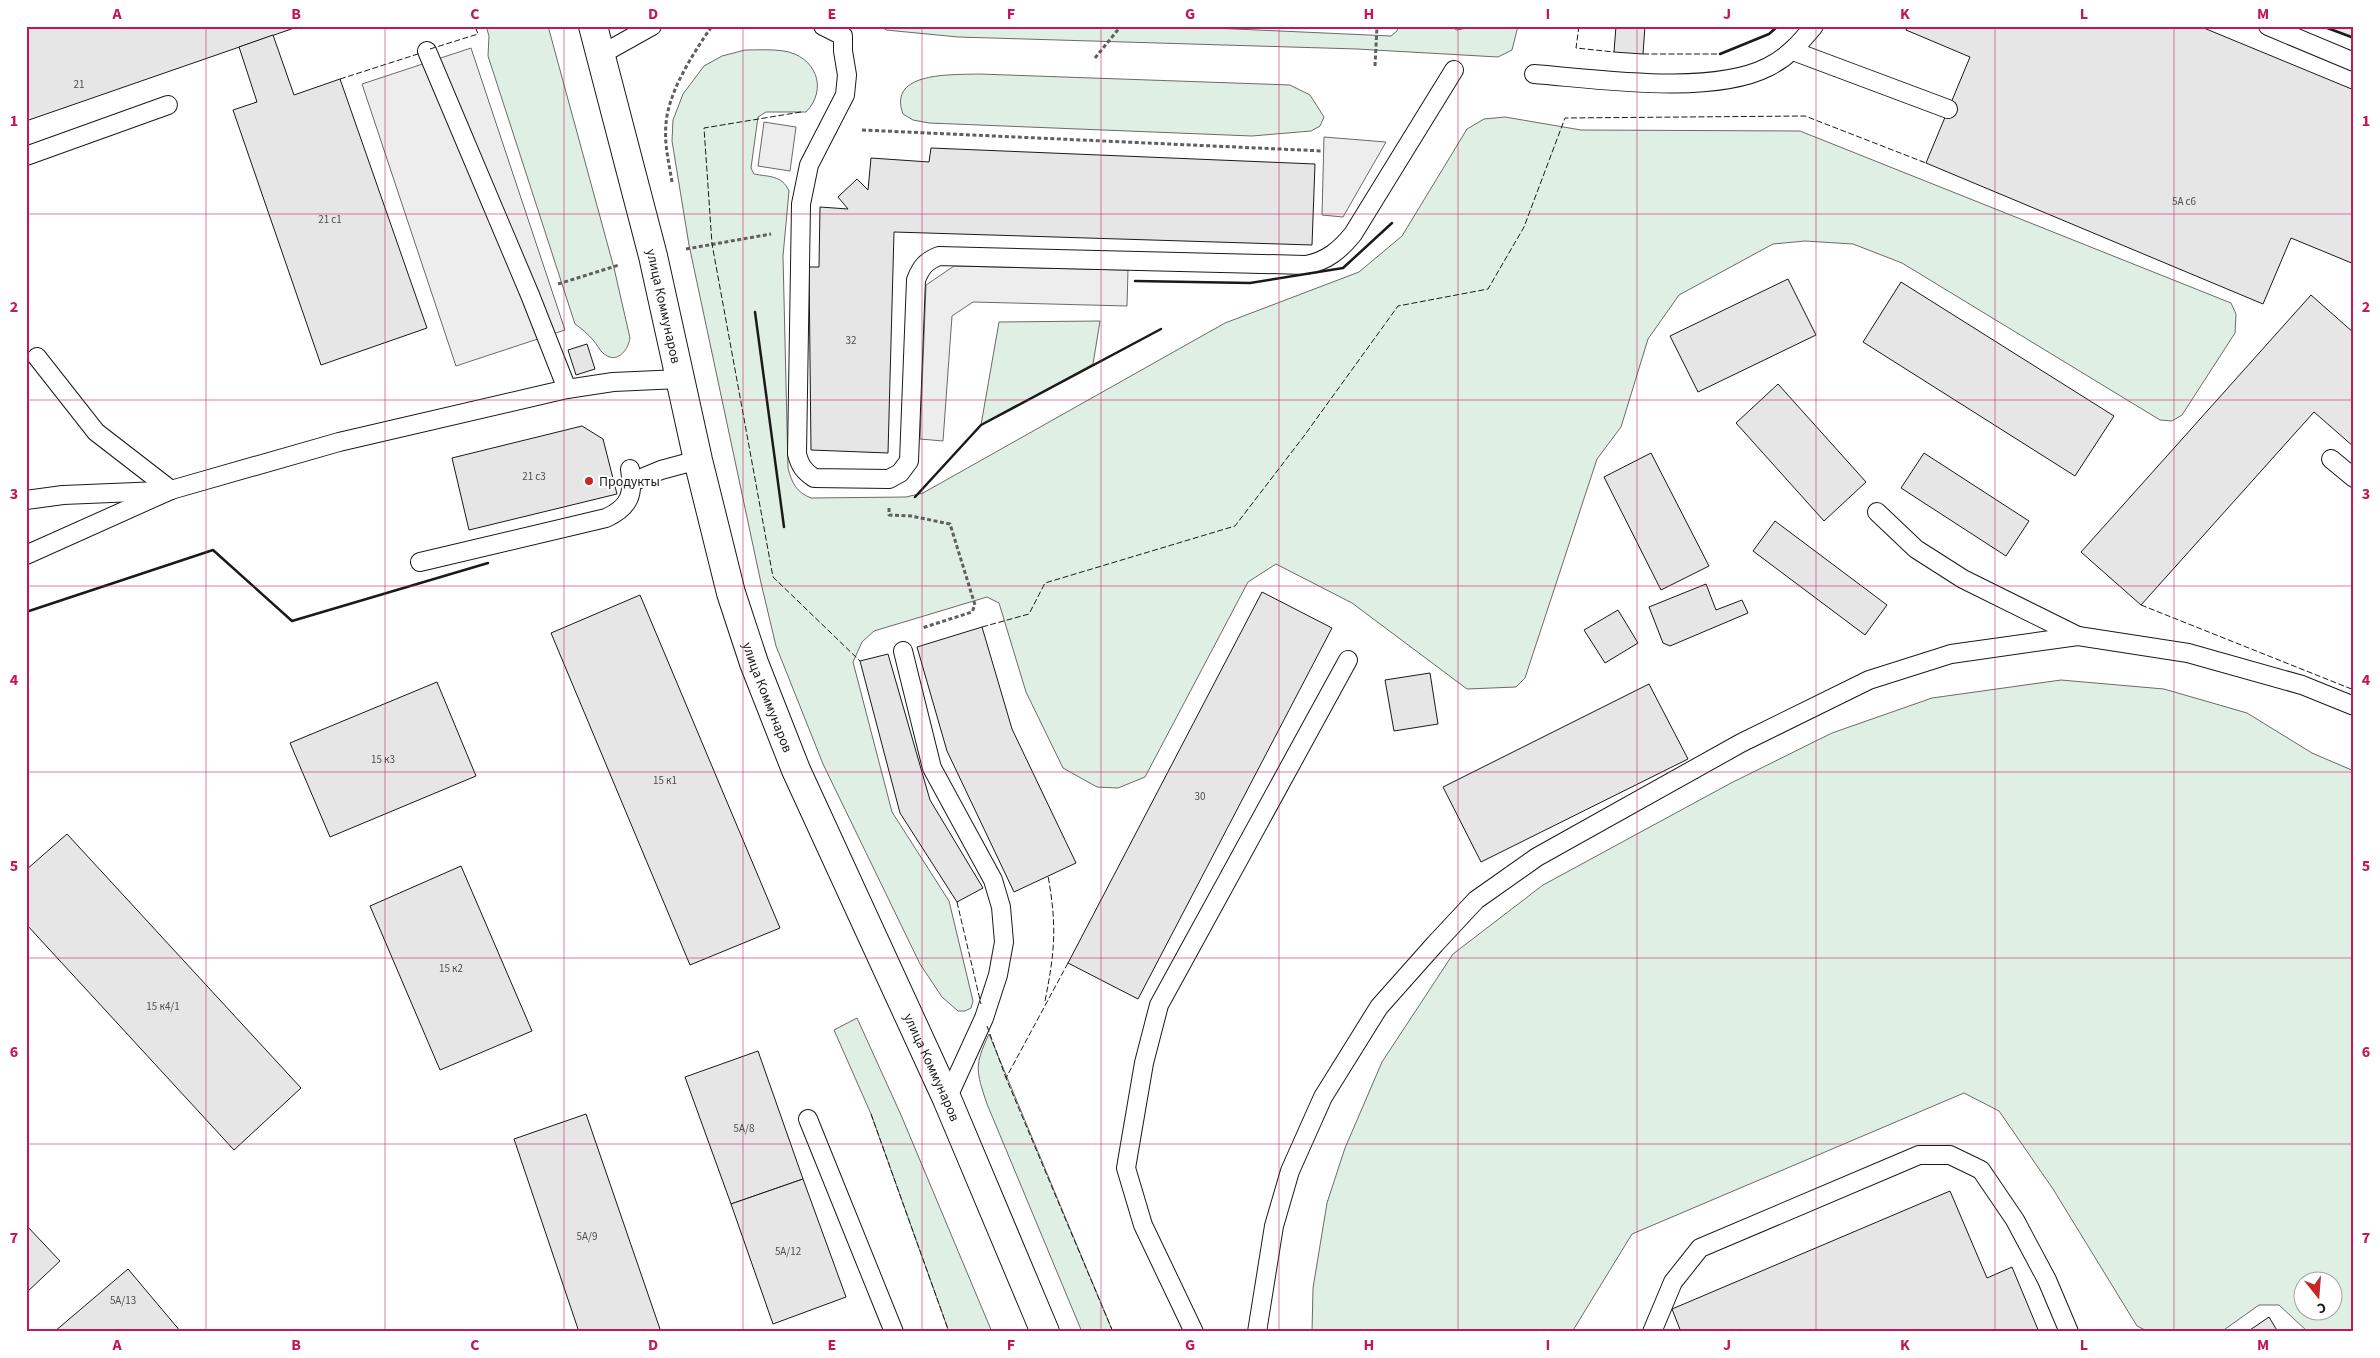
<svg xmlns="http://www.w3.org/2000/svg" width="2380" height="1358" font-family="'Source Sans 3',sans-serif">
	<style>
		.green { fill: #e0efe3; stroke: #6a6a6a; fill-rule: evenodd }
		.parking { fill: #ededed; stroke: #6a6a6a }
		.building { fill: #e6e6e6; stroke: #1a1a1a }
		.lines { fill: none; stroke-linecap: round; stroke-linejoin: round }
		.lane-casing { stroke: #1a1a1a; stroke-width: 20 }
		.secondary-casing { stroke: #1a1a1a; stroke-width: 30 }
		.path { stroke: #5f5f5f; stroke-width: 3; stroke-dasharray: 4 2.5; stroke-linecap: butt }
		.lane { stroke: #fff; stroke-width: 18 }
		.secondary { stroke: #fff; stroke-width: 28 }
		.fence { stroke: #1a1a1a; stroke-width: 1; stroke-dasharray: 6 2.5; stroke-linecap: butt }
		.wall { stroke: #1a1a1a; stroke-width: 2.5 }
		.grid { fill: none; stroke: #c2185b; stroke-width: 1; stroke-opacity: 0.55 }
		.poi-dot { fill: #c62828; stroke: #fff; stroke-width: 2 }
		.labels { text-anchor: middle; stroke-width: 4; stroke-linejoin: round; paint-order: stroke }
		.number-label { font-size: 11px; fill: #4d4d4d }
		.street-label { font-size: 14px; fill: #1a1a1a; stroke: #fff }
		.poi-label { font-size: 14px; fill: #1a1a1a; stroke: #fff; text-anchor: start }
		.neatline { fill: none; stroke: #c2185b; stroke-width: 2 }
		.grid-label { font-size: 16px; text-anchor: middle; font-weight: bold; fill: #c2185b }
	</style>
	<rect width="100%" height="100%" fill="#fff"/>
	<g class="green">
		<path d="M486,26H548L614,268L630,338C628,351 616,365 603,353C599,350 597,344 593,340C588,334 582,329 575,324L488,56L489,36Z"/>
		<polygon points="882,26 1168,26 1391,36 1397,31 1398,26 1449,26 1457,30 1477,26 1518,26 1512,50 1498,57 1357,49 958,37 886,30"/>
		<polygon points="2322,26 2354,26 2354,38"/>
		<path d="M745,50C757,50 771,49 784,51C815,56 829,88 806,112H766L758,117L751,168L754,174C769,177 782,175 789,191L783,256L788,468C792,483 796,492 811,498L906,497L923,493L1225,323L1359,272L1402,236L1467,129L1484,119L1505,117L1581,130L1800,131L2231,303L2236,314L2235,333L2182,415L2172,421L2160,420L1902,263L1853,244L1805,241L1773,244L1679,295L1648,339L1621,427L1597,459L1525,678L1516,687L1467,689L1352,603L1276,564L1248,582L1145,777L1118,788L1097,787L1063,768L1026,692L999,603L987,597L874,631L862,642L853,662L892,812L949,901L973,1001L971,1008L965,1011H958L942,997L920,964L823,764L776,646L761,583L689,245L672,141L673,120L683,94L704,66L722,56Z"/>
		<path d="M979,74L1290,85L1310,95L1324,117L1320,126L1311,131L1252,136L929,123L913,120L903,114C887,71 953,75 979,74Z"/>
		<polygon points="1100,321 1093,364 981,425 999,322"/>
		<path d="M2061,680L2164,689L2247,713L2312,753L2354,771V1332H2308L2279,1305H2259L2221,1332H2149L2137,1326L2053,1189L1999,1111L1964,1093L1632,1234L1572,1332H1312L1313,1288L1327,1203L1345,1148L1382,1062L1453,954L1543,885L1731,783L1832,733L1932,698ZM2332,1280V1310H2302V1280Z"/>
		<polygon points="857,1018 901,1115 992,1332 949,1332 871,1114 834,1030"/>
		<path d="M989,1034L1113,1332H1082L987,1104C976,1071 974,1066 989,1034Z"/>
	</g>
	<g class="parking">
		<polygon points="471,48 565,330 456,366 362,84"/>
		<polygon points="764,122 796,127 790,171 758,166"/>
		<polygon points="1324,137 1386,142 1343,217 1322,215"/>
		<polygon points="954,266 1128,270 1127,306 973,302 952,316 943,441 920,439 926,285"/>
	</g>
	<g class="building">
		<polygon points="26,26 300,26 26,121"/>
		<polygon points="1616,26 1645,26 1643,54 1614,52"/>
		<polygon points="1908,26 2199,26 2354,90 2354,264 2291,238 2263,304 1926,163 1970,57 1906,30"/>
		<polygon points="273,35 294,95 340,79 427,328 321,365 233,110 257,102 239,47"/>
		<polygon points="931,148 1315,164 1312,245 894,232 888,453 811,450 809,267 819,267 820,207 848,209 838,197 857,179 868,190 871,158 929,162"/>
		<polygon points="1788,279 1816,335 1698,392 1670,336"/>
		<polygon points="1901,282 2114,416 2075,476 1863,342"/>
		<polygon points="2311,295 2354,333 2354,357 2352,360 2354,361 2354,447 2314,412 2141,605 2081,552"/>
		<polygon points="587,344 595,369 576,375 568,350"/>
		<polygon points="1778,384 1866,482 1824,521 1736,423"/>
		<polygon points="582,426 603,439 617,494 469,530 452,458"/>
		<polygon points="1651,453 1709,566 1661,590 1604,477"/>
		<polygon points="1924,453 2029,521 2006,556 1901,488"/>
		<polygon points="1775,521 1887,605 1865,635 1753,551"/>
		<polygon points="1706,584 1716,610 1742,600 1748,613 1670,646 1663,643 1649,607"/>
		<polygon points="1262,592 1332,628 1138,999 1068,963"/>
		<polygon points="640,595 780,928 690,965 551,633"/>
		<polygon points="1618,610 1638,643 1605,663 1584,630"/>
		<polygon points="982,627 1012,729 1076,863 1014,892 947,751 917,647"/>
		<polygon points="888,654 930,800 983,888 957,902 900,813 860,661"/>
		<polygon points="1430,673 1438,724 1394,731 1385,680"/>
		<polygon points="437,682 476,776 330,837 290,743"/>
		<polygon points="1649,684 1688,759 1481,862 1443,787"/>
		<polygon points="67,834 301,1088 234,1150 26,924 26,870"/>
		<polygon points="461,866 532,1031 440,1070 370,906"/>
		<polygon points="758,1051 803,1179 731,1204 685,1077"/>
		<polygon points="586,1114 661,1332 579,1332 514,1139"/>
		<polygon points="803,1179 846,1297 773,1324 731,1204"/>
		<polygon points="1950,1191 1987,1278 2012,1267 2039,1332 1681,1332 1672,1309"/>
		<polygon points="26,1225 60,1261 26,1293"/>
		<polygon points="128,1269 181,1332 54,1332"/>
		<polygon points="2269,1317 2278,1332 2247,1332"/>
	</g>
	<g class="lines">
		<defs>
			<g id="lane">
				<path d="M823,26L843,36V51L847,75L845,95L809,165L801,204L797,454C800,466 804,471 814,478L889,479L900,473L909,461L916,280C921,267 926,261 939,256L1306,265C1327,261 1340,250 1353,234L1454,70"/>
				<polyline points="2268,26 2354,62"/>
				<polyline points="427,51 530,295 567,389"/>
				<polyline points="1793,51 1948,109"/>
				<polyline points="602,54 652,26"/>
				<path d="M1534,74C1598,79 1711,96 1768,67C1788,57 1800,43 1814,26"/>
				<polyline points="26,156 168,105"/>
				<polyline points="37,357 96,432 171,490 339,442 567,389 613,382 680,379"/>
				<polyline points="2331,459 2354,478"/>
				<polyline points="632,482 661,470 698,460"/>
				<polyline points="26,500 63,495 160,491"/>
				<polyline points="1877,512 1916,549 1963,579 2078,636"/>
				<polyline points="26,555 171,490"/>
				<path d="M420,562L606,518C630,507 634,494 630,469"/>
				<polyline points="903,651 932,768 993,880 1001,907 1004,942 998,975 984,1018 947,1099"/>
				<polyline points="808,1119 894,1332"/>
				<polyline points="1194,1332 1143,1225 1126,1168 1144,1063 1159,1005 1348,660"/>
				<polyline points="1257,1332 1274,1226 1290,1171 1323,1097 1379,1007 1435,944 1476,900 1537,857 1741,743 1869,680 1951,654 2078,636 2188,653 2302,685 2354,706"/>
				<polyline points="1652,1332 1673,1282 1700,1248 1919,1155 1950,1155 1981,1170 2015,1220 2047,1280 2069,1332"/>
			</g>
			<g id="secondary">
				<path id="s1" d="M593,26L653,256L698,460L731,593L754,663L796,770L947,1099L1045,1332"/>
			</g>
		</defs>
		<use href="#lane" class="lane-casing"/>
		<use href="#secondary" class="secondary-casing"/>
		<g class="path">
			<polyline points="1095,58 1121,26"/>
			<polyline points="1375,66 1377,26"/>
			<polyline points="862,130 1323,151"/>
			<path d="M672,182C669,163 664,144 666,124C668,92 694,52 712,26"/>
			<polyline points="686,249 771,234"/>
			<polyline points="558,284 619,265"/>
			<polyline points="889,508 889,515 911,516 950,524 975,605 972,612 922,628"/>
		</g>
		<use href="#lane" class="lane"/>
		<use href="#secondary" class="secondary"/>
		<g class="fence">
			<polyline points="1579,26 1576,48 1614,52"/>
			<polyline points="430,49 478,34 475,26"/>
			<polyline points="1643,54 1720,54"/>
			<polyline points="340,79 421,53"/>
			<polyline points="801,112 704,128 712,244 773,577 860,661"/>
			<polyline points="2141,605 2354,690"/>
			<polyline points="982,627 1029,614 1045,583 1235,526 1304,436 1398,306 1488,289 1524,227 1565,118 1805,116 1926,163"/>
			<polyline points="957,902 981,1004"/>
			<polyline points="1068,963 1006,1078 1113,1332"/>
			<path d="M1045,1001C1055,951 1057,926 1048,876"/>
			<polyline points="987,1026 1006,1078"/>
			<polyline points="871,1114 949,1332"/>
		</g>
		<g class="wall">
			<polyline points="2322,26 2354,38"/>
			<polyline points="1720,54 1769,34 1778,26"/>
			<polyline points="1135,281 1250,283 1343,268 1392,223"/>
			<polyline points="755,312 784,527"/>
			<polyline points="915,497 981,425 1161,329"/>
			<polyline points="26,612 213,550 292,621 488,563"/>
		</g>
	</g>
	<path class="grid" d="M206,26V1332M385,26V1332M564,26V1332M743,26V1332M922,26V1332M1101,26V1332M1279,26V1332M1458,26V1332M1637,26V1332M1816,26V1332M1995,26V1332M2174,26V1332M26,214H2354M26,400H2354M26,586H2354M26,772H2354M26,958H2354M26,1144H2354"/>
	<circle class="poi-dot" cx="589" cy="481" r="5"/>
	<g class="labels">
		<g class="number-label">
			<text x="79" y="88">21</text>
			<text x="2184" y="205">5А с6</text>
			<text x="330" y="223">21 с1</text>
			<text x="851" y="344">32</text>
			<text x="534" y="480">21 с3</text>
			<text x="383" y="763">15 к3</text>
			<text x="665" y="784">15 к1</text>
			<text x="1200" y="800">30</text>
			<text x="451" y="972">15 к2</text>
			<text x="163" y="1010">15 к4/1</text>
			<text x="744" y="1132">5А/8</text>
			<text x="587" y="1240">5А/9</text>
			<text x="788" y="1255">5А/12</text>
			<text x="123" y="1304">5А/13</text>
		</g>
		<g class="street-label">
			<text dy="5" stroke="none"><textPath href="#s1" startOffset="289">улица Коммунаров</textPath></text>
			<text dy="5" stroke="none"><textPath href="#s1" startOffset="694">улица Коммунаров</textPath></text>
			<text dy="5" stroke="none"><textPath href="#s1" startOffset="1099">улица Коммунаров</textPath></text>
		</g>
		<g class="poi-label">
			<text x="599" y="486">Продукты</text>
		</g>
	</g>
	<rect width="2380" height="1358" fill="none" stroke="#ffffff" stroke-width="55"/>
	<g transform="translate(2318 1296) rotate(163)"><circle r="24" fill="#ffffff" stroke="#a3a3a3"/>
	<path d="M0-4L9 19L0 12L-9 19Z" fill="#c62828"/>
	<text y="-8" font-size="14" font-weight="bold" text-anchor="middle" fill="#1a1a1a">С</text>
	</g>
	<rect x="28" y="28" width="2324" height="1302" class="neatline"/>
	<g class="grid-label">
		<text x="117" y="19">A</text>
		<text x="296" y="19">B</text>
		<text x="475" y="19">C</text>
		<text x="653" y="19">D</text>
		<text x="832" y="19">E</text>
		<text x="1011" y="19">F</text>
		<text x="1190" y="19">G</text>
		<text x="1369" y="19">H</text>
		<text x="1548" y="19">I</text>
		<text x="1727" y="19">J</text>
		<text x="1905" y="19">K</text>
		<text x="2084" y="19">L</text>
		<text x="2263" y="19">M</text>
		<text x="14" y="126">1</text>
		<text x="2366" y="126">1</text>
		<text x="14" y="312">2</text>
		<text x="2366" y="312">2</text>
		<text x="14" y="499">3</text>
		<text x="2366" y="499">3</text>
		<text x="14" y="685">4</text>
		<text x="2366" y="685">4</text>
		<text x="14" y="871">5</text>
		<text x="2366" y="871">5</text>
		<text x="14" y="1057">6</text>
		<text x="2366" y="1057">6</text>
		<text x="14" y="1243">7</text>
		<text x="2366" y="1243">7</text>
		<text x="117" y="1350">A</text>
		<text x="296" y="1350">B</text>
		<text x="475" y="1350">C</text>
		<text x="653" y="1350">D</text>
		<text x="832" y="1350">E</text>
		<text x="1011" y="1350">F</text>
		<text x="1190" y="1350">G</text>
		<text x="1369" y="1350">H</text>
		<text x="1548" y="1350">I</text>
		<text x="1727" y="1350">J</text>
		<text x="1905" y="1350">K</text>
		<text x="2084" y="1350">L</text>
		<text x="2263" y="1350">M</text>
	</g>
</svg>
